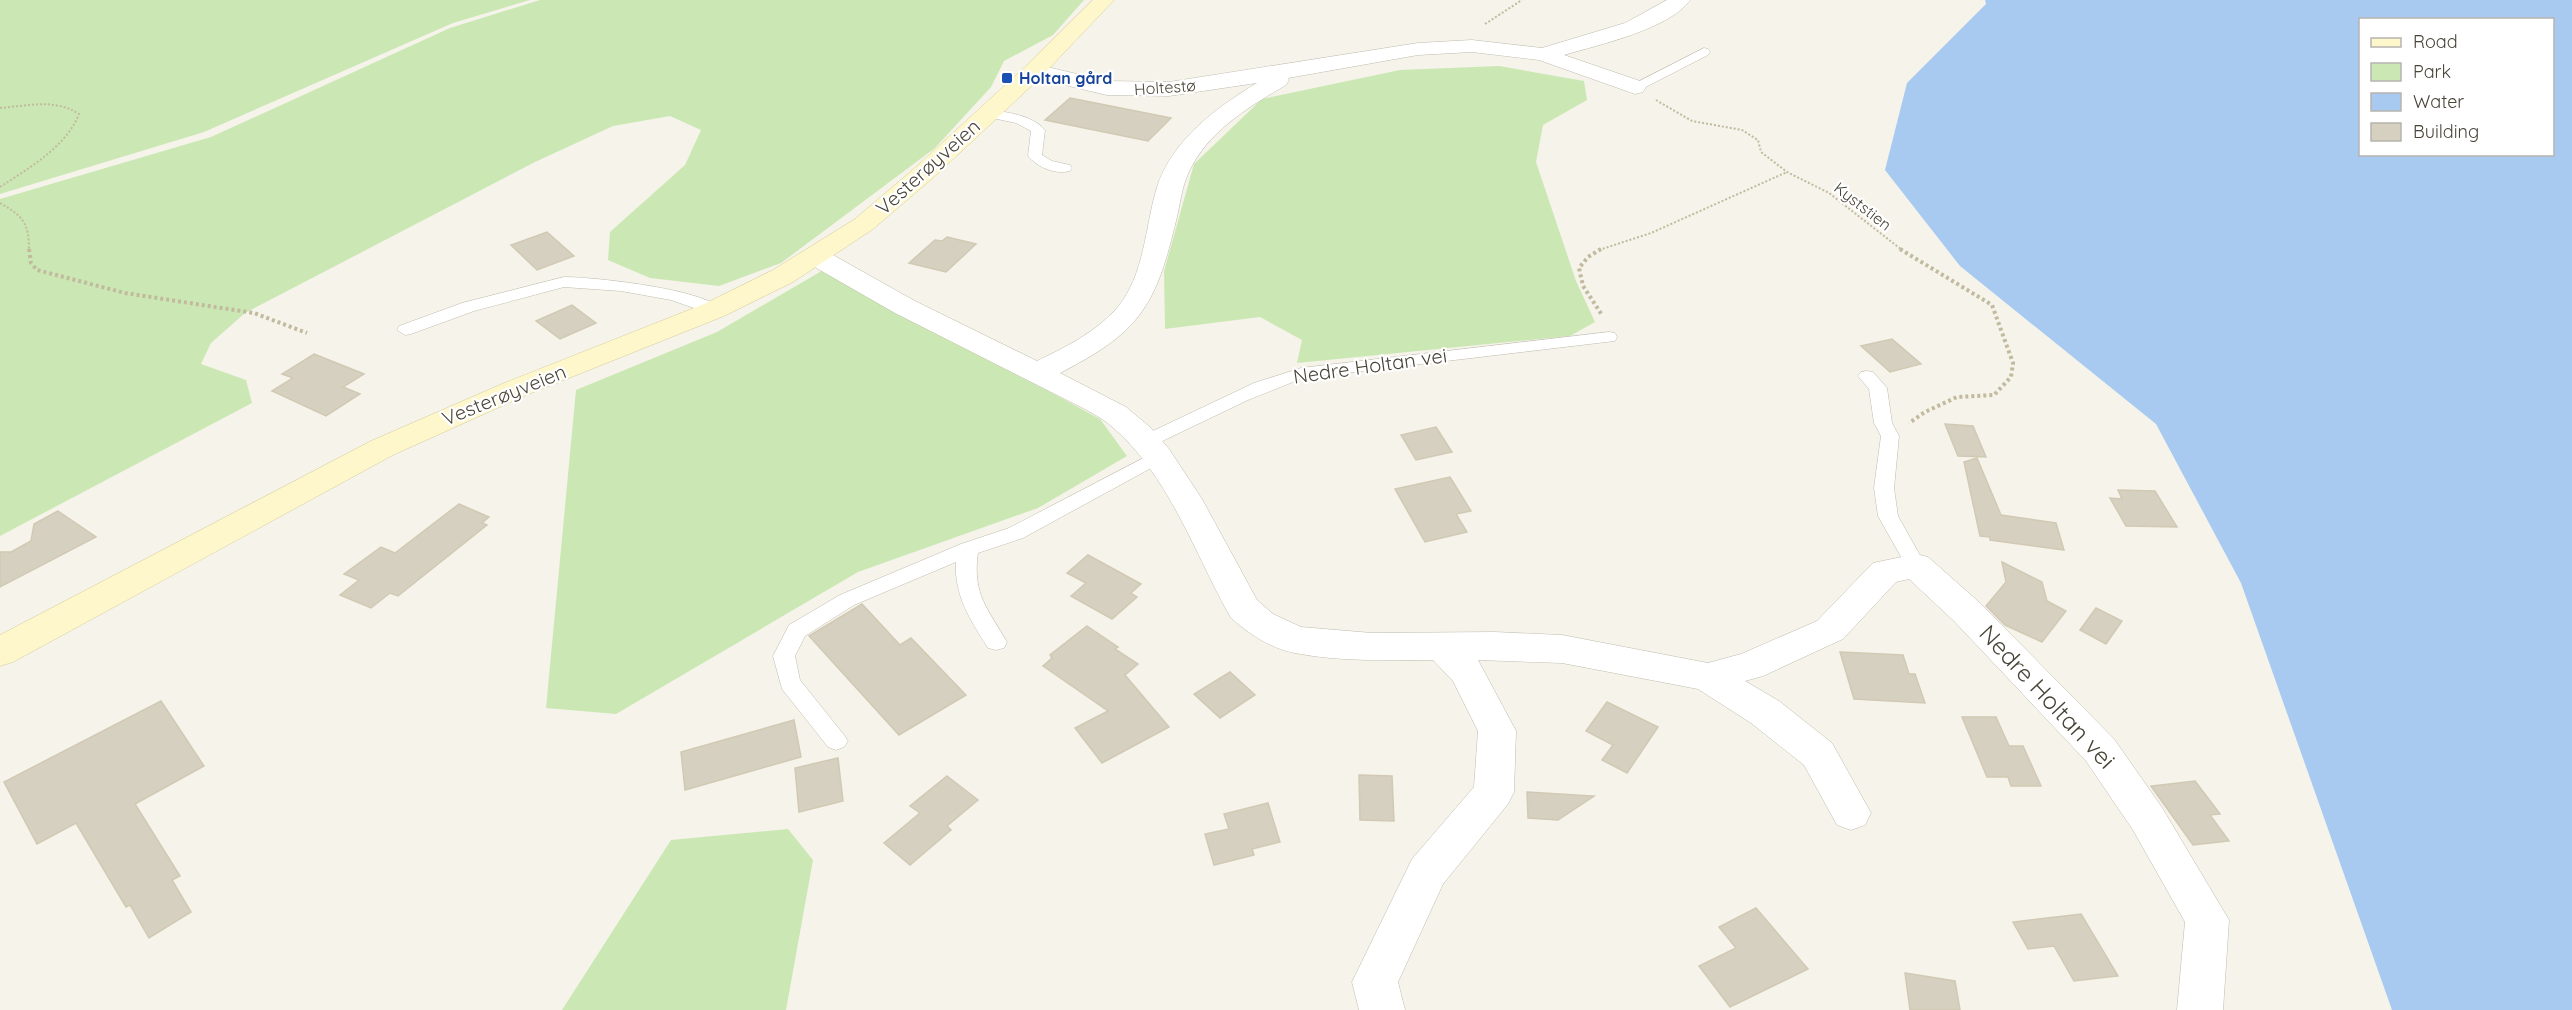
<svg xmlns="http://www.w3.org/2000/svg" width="2572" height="1010" font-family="Quicksand,sans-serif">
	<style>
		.green { fill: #cbe8b4 }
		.water { fill: #a8caf0; fill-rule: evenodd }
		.building { fill: #d6d0c0; stroke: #d1c9b3; stroke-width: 1.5 }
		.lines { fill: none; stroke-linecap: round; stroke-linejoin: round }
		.service-casing { stroke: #c0bcad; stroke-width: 1 }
		.minor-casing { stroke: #c0bcad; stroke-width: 1 }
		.secondary-casing { stroke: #d4cb9a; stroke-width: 1 }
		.path-far1 { stroke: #c2ba9e; stroke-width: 2; stroke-dasharray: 2 2; stroke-linecap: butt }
		.path { stroke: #c2ba9e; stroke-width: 4; stroke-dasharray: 3 3; stroke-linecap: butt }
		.service { fill: #fff; fill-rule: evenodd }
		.minor { fill: #fff; fill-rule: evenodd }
		.secondary { fill: #fef7cb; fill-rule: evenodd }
		.transit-dot { fill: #1a4fb4; stroke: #fff; stroke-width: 2 }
		.labels { text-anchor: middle; stroke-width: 4.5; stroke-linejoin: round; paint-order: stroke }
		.far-transit-label { font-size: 16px; font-weight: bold; fill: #164399; stroke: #fff; text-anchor: start }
		.far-street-label { font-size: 16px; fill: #494438; stroke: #fff }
		.street-label { font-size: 20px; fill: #494438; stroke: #fff }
		.near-street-label { font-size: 24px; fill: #494438; stroke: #fff }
	</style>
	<rect width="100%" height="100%" fill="#f5f3ea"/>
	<g class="green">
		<polygon points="0,0 530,0 453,23 204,132 0,194"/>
		<polygon points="540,0 1084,0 1053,35 1004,61 991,87 935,148 781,263 719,286 650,278 608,260 610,232 685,165 701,130 670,116 613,126 535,162 245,313 211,343 201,364 246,380 252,403 0,536 0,199 211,137 450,28"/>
		<polygon points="1499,66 1584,81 1587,100 1543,125 1536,162 1576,281 1595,322 1570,336 1297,363 1302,340 1260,317 1165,329 1164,271 1194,164 1262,99 1400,70"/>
		<polygon points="825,269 1100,419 1127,456 1038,508 858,572 616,714 546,708 576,390 717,332"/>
		<polygon points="788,829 813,860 786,1010 562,1010 671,840"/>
	</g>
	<path class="water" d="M1985,0H2572V1010H2392L2241,583L2156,424L1960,266L1885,170L1907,83L1986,4ZM2360,20H2552V154H2360Z"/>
	<g class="building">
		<polygon points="1070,98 1171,118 1148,141 1045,120"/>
		<polygon points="547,232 574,256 537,270 511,245"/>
		<polygon points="947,237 976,244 946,272 909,263 935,240 942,241"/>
		<polygon points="572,305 596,323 560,339 536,321"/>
		<polygon points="1892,339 1921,364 1890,372 1861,346"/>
		<polygon points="314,354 364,374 343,387 360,394 326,416 272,391 293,378 282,374"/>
		<polygon points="1945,424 1973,426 1986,457 1958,456"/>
		<polygon points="1436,427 1452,452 1416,460 1401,435"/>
		<polygon points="1977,458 2001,515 2056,523 2064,550 1990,540 1990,537 1980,536 1964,462"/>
		<polygon points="1450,477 1471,511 1456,514 1467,532 1425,542 1395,489"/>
		<polygon points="2118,490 2155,491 2177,527 2126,526 2110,498 2122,499"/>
		<polygon points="459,504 489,517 482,523 487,525 398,596 390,593 371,608 340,595 359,580 344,574 381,547 395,553"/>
		<polygon points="58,511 96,537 0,587 0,552 11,552 31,541 34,524"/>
		<polygon points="1088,555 1141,584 1131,593 1137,597 1112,619 1071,596 1086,583 1067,573"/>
		<polygon points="2002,562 2042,582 2047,601 2066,611 2042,642 2005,625 1986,606 2006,582"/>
		<polygon points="862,604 900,645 911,638 966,695 899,735 809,636"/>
		<polygon points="2096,608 2122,621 2106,644 2080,630"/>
		<polygon points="1087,626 1118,647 1115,649 1138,664 1125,675 1169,727 1102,763 1075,728 1108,711 1043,666 1052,658 1050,655"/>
		<polygon points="1840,652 1903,655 1909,674 1915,674 1925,703 1854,699"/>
		<polygon points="1230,672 1255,695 1220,718 1194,694"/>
		<polygon points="161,701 204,766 135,804 180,876 172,880 191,912 149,938 130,905 126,907 76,823 37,844 4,782"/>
		<polygon points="1607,702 1658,727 1627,773 1602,760 1613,745 1586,731"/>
		<polygon points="1962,717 1996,717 2009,746 2023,746 2041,786 2011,786 2008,777 1987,777"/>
		<polygon points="794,720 801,757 685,790 681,752"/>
		<polygon points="838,758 843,801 799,812 795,768"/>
		<polygon points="1359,775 1392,776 1394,821 1360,820"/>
		<polygon points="947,776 978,800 947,826 951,830 910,865 884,843 920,813 910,806"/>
		<polygon points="2195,781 2220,814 2210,815 2229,841 2193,845 2151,786"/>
		<polygon points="1527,792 1594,796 1558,820 1528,818"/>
		<polygon points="1268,803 1280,842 1252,849 1254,855 1214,865 1205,834 1229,829 1224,814"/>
		<polygon points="1756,908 1808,969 1730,1007 1699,966 1736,948 1719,927"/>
		<polygon points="2081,914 2118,976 2074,981 2054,946 2028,949 2013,922"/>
		<polygon points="1905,973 1955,981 1960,1010 1910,1010"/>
	</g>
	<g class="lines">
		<defs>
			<g id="service">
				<polygon points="1704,48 1708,49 1710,52 1708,55 1640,90 1635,91 1628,87"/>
				<path d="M988,109C1007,113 1031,114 1045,130L1042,155L1052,161L1070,165L1072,168L1070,171C1055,175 1037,167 1028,156L1031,131L1016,123L983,116L981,113Z"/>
				<path d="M564,277C593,277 706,289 722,310L714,315L671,300L621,291L564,287L474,311L411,334L405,335L397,330L399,326L462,303Z"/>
				<polygon points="1609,332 1615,333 1617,337 1615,341 1303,378 1248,400 1152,446 1138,446 1136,442 1138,438 1254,383 1301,368"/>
				<polygon points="1867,371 1873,372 1887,388 1892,423 1899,436 1894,488 1898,516 1926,566 1923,571 1916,573 1909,571 1878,516 1874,488 1881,436 1874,423 1869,389 1858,376 1861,372"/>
				<path d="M1157,451L1164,453L1166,457L1164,461L1023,538L978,553C972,594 988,609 1007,642L1004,648L996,650L988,648C971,621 954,596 956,562L854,605L805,636L795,656L800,680L844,735L848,741L844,747L836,750L828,747L782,689L773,656L789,625L840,595L961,544L1009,528Z"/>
			</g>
			<path id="minor" d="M1667,0H1690C1670,29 1598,45 1564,55L1643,82L1646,87L1643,92L1635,94L1539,60L1472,52L1418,55L1288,78L1289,80L1286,85C1252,105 1213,128 1193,164C1181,184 1181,203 1175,225C1155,308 1138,333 1060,373L1126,407L1151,428L1169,449L1202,499L1257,600L1273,614L1301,627L1372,633L1494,632L1562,635L1708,663L1741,654L1817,621L1873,563L1916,554L1928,557L1980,603L2114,739L2161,806L2229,920L2223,1010H2177L2185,922L2133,830L2086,761L1954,621L1909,579L1896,582L1843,639L1763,676L1745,681L1779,701L1832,743L1871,813L1865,825L1851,830L1837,825L1804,765L1751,723L1698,689L1562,663L1478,660L1516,731L1514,792L1508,804L1443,884L1398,982L1405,1010H1359L1352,982L1412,859L1474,787L1478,731L1453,681L1433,660C1388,660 1340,662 1295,653C1272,649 1249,634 1231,618C1194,553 1169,474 1110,425C1102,418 1092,413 1083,408L895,313L806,262L802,256L806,250L815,248L824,250L915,301L1037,361C1066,347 1096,332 1117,308C1145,275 1145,226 1157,187C1172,140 1217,107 1257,83L1169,96L1107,95L1026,76L1023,71L1026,66L1034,64L1107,81L1169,82L1418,43L1472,40L1542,48L1625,23Z"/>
			<polygon id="secondary" points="1093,0 1114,0 1042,76 934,177 873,229 793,282 724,316 524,396 393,455 13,662 0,666 0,635 371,441 502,384 704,304 773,270 855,219 916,167 1026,66"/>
		</defs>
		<use href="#service" class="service-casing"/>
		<use href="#minor" class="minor-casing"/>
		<use href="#secondary" class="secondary-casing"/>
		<g class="path-far1">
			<polyline points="1485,24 1522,0"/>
			<polyline points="1656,100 1692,121 1742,130 1758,140 1761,152 1787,172 1829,193 1902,250"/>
			<path d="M0,108C27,106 55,98 79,114C66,147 29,168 0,187"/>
			<path d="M0,203C23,216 29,223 29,250"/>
			<polyline points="1599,250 1651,233 1787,172"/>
		</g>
		<g class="path">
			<polyline points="29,249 31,263 37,270 125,293 254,313 307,333"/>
			<polyline points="1601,249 1588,257 1579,268 1583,286 1602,315"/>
			<polyline points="1900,249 1992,305 2013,363 2011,377 1994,395 1957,397 1925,412 1909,423"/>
		</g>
		<use href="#service" class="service"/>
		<use href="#minor" class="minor"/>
		<use href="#secondary" class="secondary"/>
	</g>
	<rect class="transit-dot" x="1001" y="72" width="12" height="12" rx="3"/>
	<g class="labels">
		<g class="far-transit-label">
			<text x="1019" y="84">Holtan gård</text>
		</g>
		<g class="far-street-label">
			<text transform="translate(1165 87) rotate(-4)" y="6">Holtestø</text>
			<text transform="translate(1863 206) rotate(38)" y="6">Kyststien</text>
		</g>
		<g class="street-label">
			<text transform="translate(928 167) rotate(-42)" y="7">Vesterøyveien</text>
			<text transform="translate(1370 366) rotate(-8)" y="7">Nedre Holtan vei</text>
			<text transform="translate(504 395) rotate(-22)" y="7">Vesterøyveien</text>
		</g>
		<g class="near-street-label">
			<text transform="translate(2047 697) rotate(47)" y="8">Nedre Holtan vei</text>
		</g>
	</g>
	<rect x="2359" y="18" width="195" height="138" fill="#ffffff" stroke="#b6b4af" stroke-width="1.5"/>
	<rect x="2371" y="38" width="30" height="9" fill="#fef7cb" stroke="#b6b4af" stroke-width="1.5"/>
	<text x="2413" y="48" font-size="18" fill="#494438">Road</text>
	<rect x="2371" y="63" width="30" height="18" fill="#cbe8b4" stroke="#b6b4af" stroke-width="1.5"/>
	<text x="2413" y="78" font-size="18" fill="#494438">Park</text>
	<rect x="2371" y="93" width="30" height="18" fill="#a8caf0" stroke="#b6b4af" stroke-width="1.5"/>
	<text x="2413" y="108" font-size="18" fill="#494438">Water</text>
	<rect x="2371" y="123" width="30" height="18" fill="#d6d0c0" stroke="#b6b4af" stroke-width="1.5"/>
	<text x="2413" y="138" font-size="18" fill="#494438">Building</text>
</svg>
